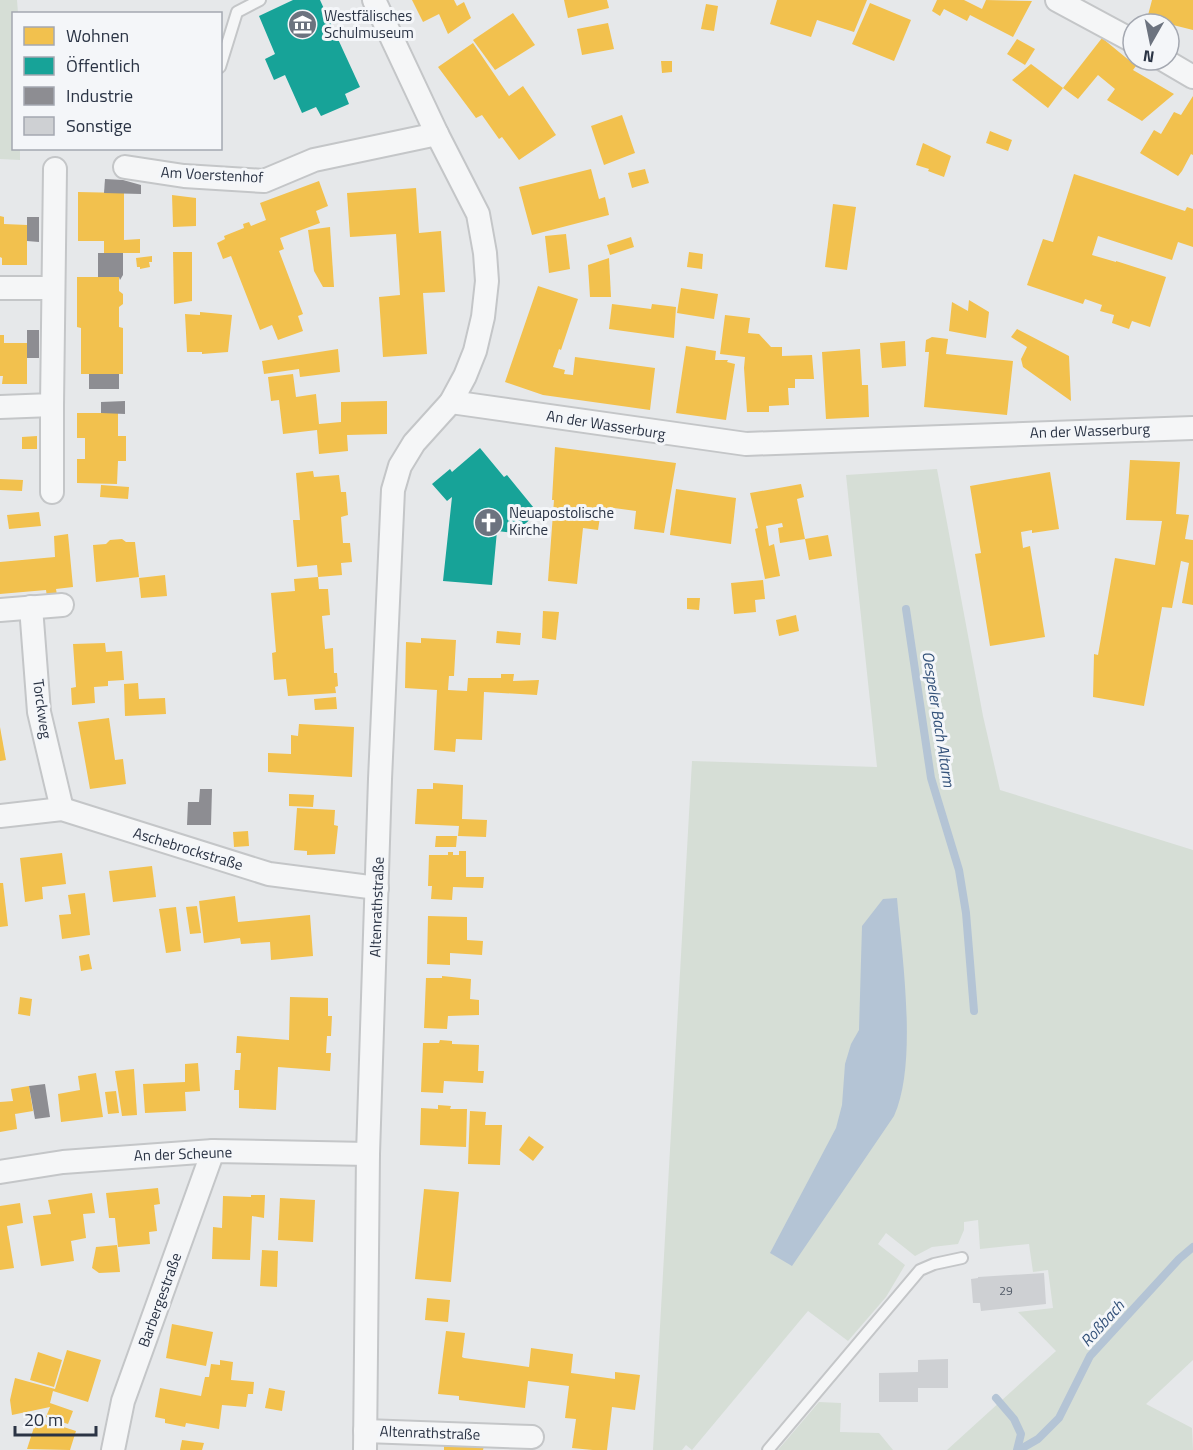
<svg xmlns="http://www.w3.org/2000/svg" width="1193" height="1450" font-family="'Titillium Web',sans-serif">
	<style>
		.green { fill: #d6ded6 }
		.water { fill: #b4c4d5 }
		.homes { fill: #f2c14e }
		.public { fill: #17a398 }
		.industry { fill: #8d8d92 }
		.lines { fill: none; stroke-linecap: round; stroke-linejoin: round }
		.stream { stroke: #b4c4d5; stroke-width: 8 }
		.building { fill: #ced0d3 }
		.lane-casing { stroke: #c4c6c8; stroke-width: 14 }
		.street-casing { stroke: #c4c6c8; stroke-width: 26 }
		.lane { stroke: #f5f6f7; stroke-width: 10 }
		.street { stroke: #f5f6f7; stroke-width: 22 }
		.labels { text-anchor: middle; stroke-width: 6; stroke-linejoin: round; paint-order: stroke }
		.number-label { font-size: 12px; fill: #545c69 }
		.poi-label { font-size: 15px; fill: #2b3445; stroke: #f4f6f9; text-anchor: start }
		.street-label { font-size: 15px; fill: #2b3445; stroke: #f4f6f9 }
		.water-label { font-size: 16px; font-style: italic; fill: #34527a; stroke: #f4f6f9 }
	</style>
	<rect width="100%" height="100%" fill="#e6e8ea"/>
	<g class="green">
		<polygon points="0,0 17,0 18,13 14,14 14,148 20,149 20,160 0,159"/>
		<polygon points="937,469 983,716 1000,790 1193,850 1193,1360 1146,1404 1192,1428 1193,1450 947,1450 1056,1351 1018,1312 1053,1308 1048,1270 1033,1272 1029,1244 980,1249 978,1220 964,1222 964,1230 958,1244 932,1247 915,1256 886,1233 878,1244 905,1265 886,1297 848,1341 808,1311 692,1450 686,1445 682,1450 653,1450 692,761 877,767 846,475"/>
		<polygon points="819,1402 841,1403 840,1432 879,1433 893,1450 778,1450"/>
	</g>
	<path class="water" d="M897,898C902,956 918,1064 894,1116L792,1266L770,1253L836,1128L842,1105L845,1064L851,1044L859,1030L862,926L883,899Z"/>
	<g class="homes">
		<polygon points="412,0 454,0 457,6 464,2 471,18 448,34 439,14 423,22"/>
		<polygon points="564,0 607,0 609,8 568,18"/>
		<polygon points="777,0 867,0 854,32 817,20 811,37 770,24"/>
		<polygon points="937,0 964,0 982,9 986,0 1032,1 1013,37 970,15 967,21 944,9 940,16 932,11"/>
		<polygon points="1152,0 1193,0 1193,30 1173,25 1171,30 1169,30 1169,24 1162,24 1147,19"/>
		<polygon points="870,3 911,20 894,61 852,44"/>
		<polygon points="706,4 718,6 714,31 701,29"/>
		<polygon points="513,13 535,45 495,70 473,40"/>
		<polygon points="608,23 614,49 582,55 577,29"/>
		<polygon points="1102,38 1136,66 1133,70 1174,94 1142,121 1107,100 1115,89 1098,75 1078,99 1063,88 1048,108 1012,80 1031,64 1063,88"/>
		<polygon points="1017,39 1035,49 1025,65 1007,54"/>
		<polygon points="473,43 509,96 523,86 556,135 519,160 502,137 499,139 482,115 476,118 438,67"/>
		<polygon points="661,61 672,61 672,72 662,73"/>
		<polygon points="1193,96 1193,155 1191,154 1182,171 1178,176 1140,153 1154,130 1161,134 1174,112 1181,115"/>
		<polygon points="622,115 635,153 604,165 591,126"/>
		<polygon points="990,131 1012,140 1008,151 986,143"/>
		<polygon points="923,143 951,156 944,177 928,171 929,169 916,165"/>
		<polygon points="591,169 599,199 605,197 609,215 532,235 519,187"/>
		<polygon points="645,169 649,183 632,188 628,173"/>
		<polygon points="1074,174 1185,211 1187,207 1193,209 1193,247 1178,242 1172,260 1098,236 1092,255 1116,262 1116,261 1166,277 1150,327 1132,321 1129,329 1112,323 1114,315 1100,311 1102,305 1085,299 1083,304 1027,285 1043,239 1053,242"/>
		<polygon points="319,181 328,206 316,211 320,223 280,238 284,249 279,251 303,314 298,316 303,331 278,340 272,325 260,330 231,256 223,259 217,243 225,239 224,236 244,228 243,224 249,222 251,226 266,220 260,203"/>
		<polygon points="416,188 419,233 441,231 445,292 423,293 427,354 383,357 379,297 400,295 396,234 350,237 347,193"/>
		<polygon points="78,192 124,193 124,240 140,239 140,253 104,253 104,241 78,241"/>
		<polygon points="172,195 196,198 196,226 173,227"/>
		<polygon points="833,204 856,207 847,270 825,267"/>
		<polygon points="0,216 4,217 4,224 27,225 27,265 2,265 2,258 0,257"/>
		<polygon points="330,227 334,287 323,287 314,271 308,230"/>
		<polygon points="566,234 570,269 549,273 545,236"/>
		<polygon points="631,237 634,247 610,255 607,245"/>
		<polygon points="173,252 192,252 192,301 174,304"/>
		<polygon points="689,252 703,254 702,269 687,267"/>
		<polygon points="152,256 152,262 149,262 150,267 140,269 140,267 137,267 136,258"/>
		<polygon points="609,258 611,297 590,297 588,265"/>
		<polygon points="77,277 119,277 119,291 123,294 123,304 119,307 119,327 123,328 123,374 81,374 81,328 77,327"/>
		<polygon points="538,286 578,299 561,350 559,349 553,367 565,370 564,374 573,375 575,357 655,368 650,410 543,395 505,382"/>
		<polygon points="681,288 718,294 714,319 677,313"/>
		<polygon points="969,300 989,312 986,338 949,331 952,302 968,311"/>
		<polygon points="612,304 651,309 652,304 676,307 674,338 609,329"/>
		<polygon points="200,312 232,315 228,352 202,354 202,352 187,352 185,314 200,315"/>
		<polygon points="725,315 750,318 748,333 759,334 771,347 782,347 782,356 812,355 814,379 795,379 795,388 788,388 789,405 769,406 769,412 747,412 744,368 745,357 720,354"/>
		<polygon points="1017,329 1069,356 1071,401 1023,367 1021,359 1027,347 1011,337"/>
		<polygon points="0,335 4,335 4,343 27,343 27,384 2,384 3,376 0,376"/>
		<polygon points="932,337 948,339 946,354 1013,361 1007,415 924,407 929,352 925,352 926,340"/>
		<polygon points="905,341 906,366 882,368 880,343"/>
		<polygon points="686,346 716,351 715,360 728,360 727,362 735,364 726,420 676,413"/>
		<polygon points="338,349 340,372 300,377 299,369 264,374 262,361"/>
		<polygon points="860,349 862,385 868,385 869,417 826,419 822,352"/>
		<polygon points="293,374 296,397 316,394 319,424 341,422 341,402 387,401 387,434 347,435 348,451 319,454 317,430 283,434 279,400 271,401 268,377"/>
		<polygon points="77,413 118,413 118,436 126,436 126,461 118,461 117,484 77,483 77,459 85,459 85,438 77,438"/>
		<polygon points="37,436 37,449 22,449 22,437"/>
		<polygon points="555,447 676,463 664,533 634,529 636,511 614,508 612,518 600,517 598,530 583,528 577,584 548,581 554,500 552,500"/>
		<polygon points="1130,460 1180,462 1176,514 1189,515 1185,539 1193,540 1193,605 1182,603 1189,563 1181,561 1172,608 1162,607 1144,706 1093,697 1094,654 1098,655 1115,558 1155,565 1162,521 1126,520"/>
		<polygon points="313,471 314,477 339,475 341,492 346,492 348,515 341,517 343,543 350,543 352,562 341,563 342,575 318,577 317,565 297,567 293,520 300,520 296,473"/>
		<polygon points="1050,472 1059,529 1032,533 1032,530 1021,532 1023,548 1030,546 1045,637 990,646 975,554 981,553 970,486"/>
		<polygon points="0,479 23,480 22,491 0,490"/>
		<polygon points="801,484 804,497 797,499 805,539 828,535 832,556 809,560 805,539 780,543 778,528 783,527 782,523 766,526 769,546 774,544 780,576 765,579 755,529 758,528 750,493"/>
		<polygon points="101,485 129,487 128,499 100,497"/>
		<polygon points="676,489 736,498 731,544 670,535"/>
		<polygon points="39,512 41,526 9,529 7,515"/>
		<polygon points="68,534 73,587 56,589 57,595 47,597 46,590 0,594 0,562 55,557 54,536"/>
		<polygon points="122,539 126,542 135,542 139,577 96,582 93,545 106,544 110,540"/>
		<polygon points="165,575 167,596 141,598 139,578"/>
		<polygon points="318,577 319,589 328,589 330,615 322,616 325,649 333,648 334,673 337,673 338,686 335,687 336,693 288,696 286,679 274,680 272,653 276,652 271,593 295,591 294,579"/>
		<polygon points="763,580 765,599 755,600 756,612 734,614 731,583"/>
		<polygon points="687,598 700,598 699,610 687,609"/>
		<polygon points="543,611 559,612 556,640 542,638"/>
		<polygon points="796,615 799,631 779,636 776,620"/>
		<polygon points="497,631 521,633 520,645 496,643"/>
		<polygon points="421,638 456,640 454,676 449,676 448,690 467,691 468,678 501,678 501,674 514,674 513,681 539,680 537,695 484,692 482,740 456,739 455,752 434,750 437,690 405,688 406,642 421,643"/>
		<polygon points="105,643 106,652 122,651 124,680 108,681 108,686 94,687 95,703 72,705 71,688 76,687 73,644"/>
		<polygon points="138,683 139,699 165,698 166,714 125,716 124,684"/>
		<polygon points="336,697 337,709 315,710 314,699"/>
		<polygon points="109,718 115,760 123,759 126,784 90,789 78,722"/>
		<polygon points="299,724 354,727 352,777 268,772 268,753 291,754 291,735 298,736"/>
		<polygon points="0,727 6,760 0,761"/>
		<polygon points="433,783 463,785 462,819 487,820 486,837 458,836 459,826 415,824 417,789 433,789"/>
		<polygon points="289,794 314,795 313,807 289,806"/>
		<polygon points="297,808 335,810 334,825 338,826 335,854 307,855 307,851 294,850"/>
		<polygon points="248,831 249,846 234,847 233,832"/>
		<polygon points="436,836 457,836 456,847 435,847"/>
		<polygon points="459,851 466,851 466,877 484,877 483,888 453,887 452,900 431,899 432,886 428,886 429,855 448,855 448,852 453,852 453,855 459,855"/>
		<polygon points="62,853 66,884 42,887 43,899 25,902 20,858"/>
		<polygon points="152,866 156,897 113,902 109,871"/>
		<polygon points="0,883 3,883 8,926 0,927"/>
		<polygon points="85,893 90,935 62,939 59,915 71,914 68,895"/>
		<polygon points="235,896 238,922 310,915 313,956 271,960 270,942 241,944 240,938 204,943 199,901"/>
		<polygon points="197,906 201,933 190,934 186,907"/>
		<polygon points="176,907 181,951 166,953 159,909"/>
		<polygon points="428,916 467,917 467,940 483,941 482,955 450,953 450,965 427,964"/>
		<polygon points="89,954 92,969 81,971 79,956"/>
		<polygon points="442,976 471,979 470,999 479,1000 479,1015 448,1016 447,1029 424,1028 426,978 442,978"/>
		<polygon points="20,997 32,999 30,1016 18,1014"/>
		<polygon points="290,997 328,998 328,1016 332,1016 331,1036 327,1036 326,1053 331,1053 330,1071 278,1067 276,1110 239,1108 239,1090 234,1090 235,1070 240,1070 241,1053 236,1053 237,1036 289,1040"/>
		<polygon points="440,1040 452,1041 452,1044 479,1045 478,1071 484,1071 483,1083 444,1081 443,1093 421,1092 423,1043 439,1043"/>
		<polygon points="198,1063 200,1091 185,1092 186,1111 145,1113 143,1084 185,1082 185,1064"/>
		<polygon points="134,1069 137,1115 122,1116 115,1071"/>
		<polygon points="96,1073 103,1117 61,1122 58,1094 80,1090 78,1076"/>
		<polygon points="29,1086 33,1111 15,1114 17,1129 0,1132 0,1102 13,1101 11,1089"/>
		<polygon points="116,1091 119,1113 108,1114 105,1092"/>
		<polygon points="438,1105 451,1106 450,1109 467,1109 466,1147 420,1145 421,1108 438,1109"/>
		<polygon points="470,1111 486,1112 485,1125 502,1125 500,1165 468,1164"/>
		<polygon points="529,1136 544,1147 533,1161 519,1150"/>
		<polygon points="158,1188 160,1204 154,1205 157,1231 149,1232 150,1244 118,1247 115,1218 109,1218 106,1193"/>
		<polygon points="424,1189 459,1192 451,1282 415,1279"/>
		<polygon points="92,1193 95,1213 83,1214 86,1238 71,1241 74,1261 41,1266 33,1216 51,1214 48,1200"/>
		<polygon points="251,1195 265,1195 264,1218 252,1216 250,1260 212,1259 213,1227 222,1228 223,1196 251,1197"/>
		<polygon points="280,1198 315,1200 313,1242 278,1240"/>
		<polygon points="20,1203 23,1223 7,1226 14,1268 0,1270 0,1206"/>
		<polygon points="117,1245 120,1272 99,1273 92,1268 96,1247"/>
		<polygon points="262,1250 278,1251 277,1287 260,1286"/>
		<polygon points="427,1298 450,1300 448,1322 425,1320"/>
		<polygon points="172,1324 213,1332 206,1366 166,1358"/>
		<polygon points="446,1331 465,1333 462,1357 464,1358 529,1367 531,1348 573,1354 571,1373 615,1379 615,1372 640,1375 635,1410 612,1407 607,1450 593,1450 572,1448 576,1419 565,1418 569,1386 528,1381 525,1408 459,1400 459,1396 438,1394"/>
		<polygon points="67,1350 101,1360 88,1402 53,1391 50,1403 73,1411 68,1424 46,1417 50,1407 12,1415 10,1400 15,1378 55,1389"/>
		<polygon points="38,1352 62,1360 54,1387 30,1380"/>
		<polygon points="220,1360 233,1362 231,1380 254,1382 253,1394 248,1394 246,1407 222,1405 219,1429 186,1423 185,1427 165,1423 165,1419 155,1417 160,1388 201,1396 205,1377 209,1377 211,1364 220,1365"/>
		<polygon points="269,1388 285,1391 282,1411 265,1408"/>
		<polygon points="36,1421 47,1425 48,1422 76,1431 70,1450 27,1449"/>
		<polygon points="182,1440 204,1443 202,1450 180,1450"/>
		<polygon points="444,1445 484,1446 483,1450 444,1450"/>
	</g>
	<g class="public">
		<polygon points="293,0 320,0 360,87 345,94 349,104 321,116 316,107 302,113 285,75 274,80 265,59 275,54 259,16"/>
		<polygon points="480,448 504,477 507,475 538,513 514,533 497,531 492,585 443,581 452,497 447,501 432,484 450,469 452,472"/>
	</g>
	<g class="industry">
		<polygon points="105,179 123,180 141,185 141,194 104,193"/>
		<polygon points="27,217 39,217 39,242 27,241"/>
		<polygon points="98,253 123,253 123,275 120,280 119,277 98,277"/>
		<rect x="27" y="330" width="12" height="28"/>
		<rect x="89" y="374" width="30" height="15"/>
		<polygon points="125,401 125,414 101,413 101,402"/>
		<polygon points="200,789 212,789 211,825 187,825 188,802 199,802"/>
		<polygon points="45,1084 50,1117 35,1119 29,1086"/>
	</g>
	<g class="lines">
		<g class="stream">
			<polyline points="906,609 931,778 959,870 966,913 974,1011"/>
			<polyline points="996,1398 1014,1419 1021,1434 1017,1450"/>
			<polyline points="1019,1450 1038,1439 1059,1418 1090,1356 1179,1259 1193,1247"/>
		</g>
	</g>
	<g class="building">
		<polygon points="1044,1273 1046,1304 981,1311 980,1303 973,1303 971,1279 978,1278 978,1277"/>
		<polygon points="948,1359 948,1388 918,1388 918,1402 879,1402 879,1373 918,1372 918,1360"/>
	</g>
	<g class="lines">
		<defs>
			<g id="lane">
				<polyline points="220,67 237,12 260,0"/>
				<polyline points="768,1450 920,1270 934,1264 962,1258"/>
			</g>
			<g id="street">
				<polyline points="1057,0 1133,41"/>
				<polyline points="1164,60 1193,77"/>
				<polyline points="125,167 184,176 264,181 314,160 437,134"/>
				<polyline points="0,288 53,288"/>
				<polyline points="451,402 746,444 1193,428"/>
				<polyline points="0,407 52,405 55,169"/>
				<polyline points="52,492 52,405"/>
				<polyline points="31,607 39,712 62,809"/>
				<polyline points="0,610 62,605"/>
				<polyline points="0,816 62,809 269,874 377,888"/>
				<polyline points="0,1172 63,1162 213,1151 368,1154"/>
				<polyline points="365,1431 532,1437"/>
				<polyline points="113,1450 123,1401 213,1151"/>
				<polyline points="365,1450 368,1154 380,779 393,490 400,466 414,443 451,402 465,376 475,351 483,317 487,281 485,253 478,214 437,134 374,0"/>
			</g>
		</defs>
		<use href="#lane" class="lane-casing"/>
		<use href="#street" class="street-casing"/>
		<use href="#lane" class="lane"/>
		<use href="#street" class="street"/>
	</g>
	<defs>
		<symbol id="museum-disc" viewBox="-11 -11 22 22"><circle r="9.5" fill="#6c737f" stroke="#f4f6f9"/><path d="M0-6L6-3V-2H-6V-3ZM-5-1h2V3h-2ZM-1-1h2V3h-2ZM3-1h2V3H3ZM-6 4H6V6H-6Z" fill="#fff"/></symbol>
		<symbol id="church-disc" viewBox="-11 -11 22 22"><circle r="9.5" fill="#6c737f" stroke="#f4f6f9"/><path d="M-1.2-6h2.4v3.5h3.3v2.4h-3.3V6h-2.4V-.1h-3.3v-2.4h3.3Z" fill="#fff"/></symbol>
	</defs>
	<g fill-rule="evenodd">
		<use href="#museum-disc" x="286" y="8" width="33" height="33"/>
		<use href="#church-disc" x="472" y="506" width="33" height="33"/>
	</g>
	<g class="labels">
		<g class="number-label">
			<text x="1006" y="1295">29</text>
		</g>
		<g class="poi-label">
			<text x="324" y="21">Westfälisches<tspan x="324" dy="17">Schulmuseum</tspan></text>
			<text x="509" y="518">Neuapostolische<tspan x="509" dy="17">Kirche</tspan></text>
		</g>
		<g class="street-label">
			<text transform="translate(212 175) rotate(3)" y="5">Am Voerstenhof</text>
			<text transform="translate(606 425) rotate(9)" y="5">An der Wasserburg</text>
			<text transform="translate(1090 431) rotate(-2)" y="5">An der Wasserburg</text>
			<text transform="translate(42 709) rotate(82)" y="5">Torckweg</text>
			<text transform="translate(188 849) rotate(17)" y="5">Aschebrockstraße</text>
			<text transform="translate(377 907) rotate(-88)" y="5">Altenrathstraße</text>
			<text transform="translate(183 1154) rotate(-2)" y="5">An der Scheune</text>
			<text transform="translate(160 1300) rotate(-70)" y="5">Barbergestraße</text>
			<text transform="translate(430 1433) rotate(2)" y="5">Altenrathstraße</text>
		</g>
		<g class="water-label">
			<text transform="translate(939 719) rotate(81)" y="6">Oespeler Bach Altarm</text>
			<text transform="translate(1102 1323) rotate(-48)" y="6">Roßbach</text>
		</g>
	</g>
	<rect x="12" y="12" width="210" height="138" fill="#f4f6f9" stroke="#a4a8b1" stroke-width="1.5"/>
	<rect x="24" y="27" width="30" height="18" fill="#f2c14e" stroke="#a4a8b1" stroke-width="1.5"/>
	<text x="66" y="42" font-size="18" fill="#2b3445">Wohnen</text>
	<rect x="24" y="57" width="30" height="18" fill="#17a398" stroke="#a4a8b1" stroke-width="1.5"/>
	<text x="66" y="72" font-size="18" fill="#2b3445">Öffentlich</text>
	<rect x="24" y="87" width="30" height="18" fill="#8d8d92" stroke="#a4a8b1" stroke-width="1.5"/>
	<text x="66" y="102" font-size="18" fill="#2b3445">Industrie</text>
	<rect x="24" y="117" width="30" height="18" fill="#ced0d3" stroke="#a4a8b1" stroke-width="1.5"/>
	<text x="66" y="132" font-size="18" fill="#2b3445">Sonstige</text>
	<g transform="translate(1151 42) rotate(189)"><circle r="28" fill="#f4f6f9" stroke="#a4a8b1" stroke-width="1.5"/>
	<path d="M0-4.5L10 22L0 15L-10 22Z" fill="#6c737f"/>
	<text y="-9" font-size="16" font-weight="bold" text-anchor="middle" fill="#2b3445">N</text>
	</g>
	<path d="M15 1426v9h81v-9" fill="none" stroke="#2b3445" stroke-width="3"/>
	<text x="24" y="1426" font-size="18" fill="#2b3445" stroke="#f4f6f9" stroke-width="4.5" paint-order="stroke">20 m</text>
</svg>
